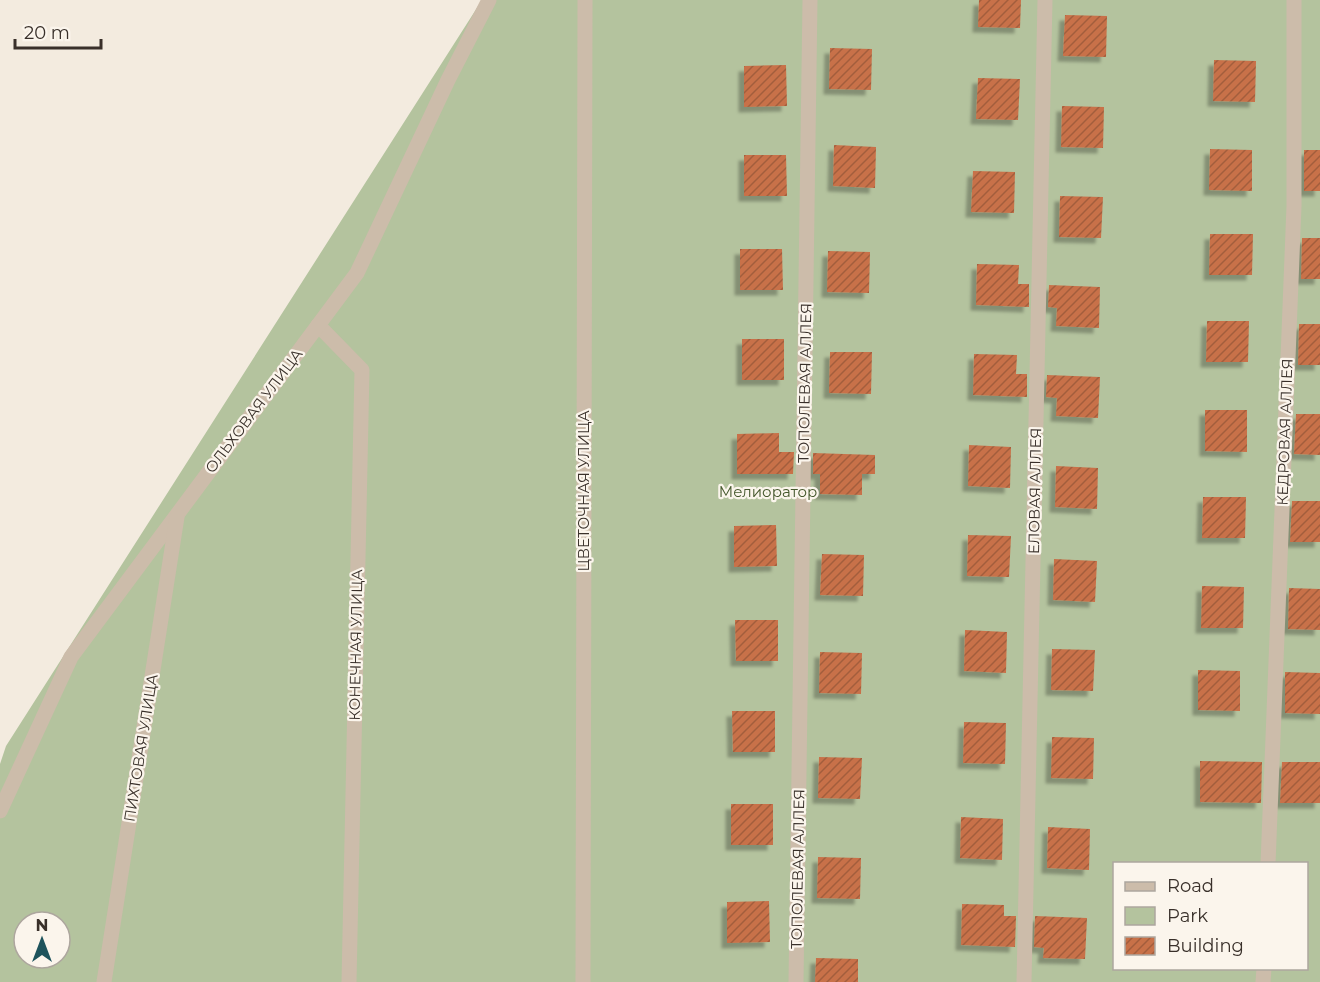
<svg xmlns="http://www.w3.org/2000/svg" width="1320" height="982" font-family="Montserrat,sans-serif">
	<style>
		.green { fill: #b4c39e; fill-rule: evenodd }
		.building { fill: url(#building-hatch); filter: url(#shadow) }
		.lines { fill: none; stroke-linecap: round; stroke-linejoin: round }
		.street { stroke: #ccbcaa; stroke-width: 15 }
		.labels { text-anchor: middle; stroke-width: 4.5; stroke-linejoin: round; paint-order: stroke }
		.street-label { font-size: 15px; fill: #39302a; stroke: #fbf5ec }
		.park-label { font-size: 15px; fill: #45582d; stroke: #fbf5ec }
	</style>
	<defs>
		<pattern id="building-hatch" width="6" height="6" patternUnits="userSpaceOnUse" patternTransform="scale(1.5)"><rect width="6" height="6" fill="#c87148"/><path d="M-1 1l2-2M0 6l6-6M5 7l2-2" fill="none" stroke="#a35d3c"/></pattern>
		<filter id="shadow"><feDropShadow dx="-5.5" dy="5.5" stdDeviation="1.5" flood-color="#0004"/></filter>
	</defs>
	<rect width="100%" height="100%" fill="#f3ebdf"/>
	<path class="green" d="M482,0H1320V982H0V764L6,746ZM1114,864H1306V968H1114ZM24,922H60V958H24Z"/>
	<g class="building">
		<polygon points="979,0 1021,0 1020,28 978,27"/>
		<polygon points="1065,15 1107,16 1106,57 1063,56"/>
		<polygon points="830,48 872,49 871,90 829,89"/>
		<polygon points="1214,60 1256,61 1255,102 1213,101"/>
		<polygon points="786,65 787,106 744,107 744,66"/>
		<polygon points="978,78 1020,79 1018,120 976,119"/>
		<polygon points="1062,106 1104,107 1103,148 1061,147"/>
		<polygon points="834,145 876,147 875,188 833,186"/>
		<polygon points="1210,149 1252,150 1252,191 1209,190"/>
		<rect x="1304" y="150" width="16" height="41"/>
		<polygon points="744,155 786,155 787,196 744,196"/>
		<polygon points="973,171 1015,172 1014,213 971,212"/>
		<polygon points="1060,196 1103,197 1101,238 1059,237"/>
		<polygon points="1210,234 1253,234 1252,275 1209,275"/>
		<polygon points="1302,238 1320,238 1320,279 1301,279"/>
		<polygon points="740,249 782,249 783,290 740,290"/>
		<polygon points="828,251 870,252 869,293 827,292"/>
		<polygon points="977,264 1019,265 1018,284 1029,284 1029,307 976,305"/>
		<polygon points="1049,285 1100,287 1099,328 1056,326 1057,308 1048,307"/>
		<polygon points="1207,321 1249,321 1248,362 1206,362"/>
		<polygon points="1299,324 1320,324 1320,365 1298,365"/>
		<rect x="742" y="339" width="42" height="41"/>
		<polygon points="830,352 872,352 871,394 829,393"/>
		<polygon points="974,354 1017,355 1016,374 1027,374 1027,397 973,395"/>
		<polygon points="1047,375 1100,377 1098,418 1056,416 1057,398 1046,397"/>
		<polygon points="1205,410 1247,410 1247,452 1205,451"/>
		<polygon points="1296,414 1320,414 1320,455 1294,454"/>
		<polygon points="779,433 779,452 794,452 793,474 737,474 737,434"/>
		<polygon points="969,445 1011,447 1010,488 968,486"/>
		<polygon points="813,453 875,455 875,474 862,474 862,495 820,494 820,474 813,474"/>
		<polygon points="1056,466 1098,468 1097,509 1055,507"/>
		<polygon points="1203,497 1246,497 1245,538 1202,538"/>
		<polygon points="1292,501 1320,501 1320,542 1290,542"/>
		<polygon points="776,525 777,566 734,567 734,526"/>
		<polygon points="968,535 1011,536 1009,577 967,576"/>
		<polygon points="822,554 864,555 863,596 820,595"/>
		<polygon points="1054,559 1097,561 1095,602 1053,600"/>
		<polygon points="1202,586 1244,587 1243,628 1201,628"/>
		<polygon points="1289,588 1320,589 1320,630 1288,629"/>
		<polygon points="735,620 778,620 778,661 736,661"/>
		<polygon points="965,630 1007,632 1006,673 964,671"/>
		<polygon points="1052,649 1095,650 1093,691 1051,690"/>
		<polygon points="820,652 862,653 861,694 819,693"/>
		<polygon points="1198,670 1240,671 1240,711 1198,710"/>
		<polygon points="1285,672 1320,673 1320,714 1285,713"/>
		<polygon points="732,711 775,711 775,752 733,752"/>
		<polygon points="964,722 1006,723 1005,764 963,763"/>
		<polygon points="1052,737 1094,738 1093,779 1051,778"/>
		<polygon points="819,757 862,758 860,799 818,798"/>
		<polygon points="1200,761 1262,762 1261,803 1200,802"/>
		<polygon points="1282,762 1320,762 1320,803 1280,803"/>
		<rect x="731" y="804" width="42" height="41"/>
		<polygon points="961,817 1003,819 1002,860 960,858"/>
		<polygon points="1048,827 1090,829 1089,870 1047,868"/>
		<polygon points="818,857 861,858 860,899 817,898"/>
		<polygon points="769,901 770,942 727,943 727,902"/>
		<polygon points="962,904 1004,905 1004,916 1016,916 1015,947 961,945"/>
		<polygon points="1035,916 1087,918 1085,959 1043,958 1044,948 1034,947"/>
		<polygon points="816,958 858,959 858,982 815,982"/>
	</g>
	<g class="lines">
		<g class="street">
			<polyline points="318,325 362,370 349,982"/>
			<polyline points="0,811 71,657 357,273 448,80 489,0"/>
			<polyline points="1268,864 1294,206 1294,0"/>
			<polyline points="104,982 177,517"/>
			<polyline points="583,982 585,0"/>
			<polyline points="796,982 810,0"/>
			<polyline points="1024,982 1045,0"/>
			<polyline points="1263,982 1264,968"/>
		</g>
	</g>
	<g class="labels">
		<g class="street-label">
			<text transform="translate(805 383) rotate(-89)" y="5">ТОПОЛЕВАЯ АЛЛЕЯ</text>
			<text transform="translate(254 411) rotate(-53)" y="5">ОЛЬХОВАЯ УЛИЦА</text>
			<text transform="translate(1285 432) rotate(-88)" y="5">КЕДРОВАЯ АЛЛЕЯ</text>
			<text transform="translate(584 491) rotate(-90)" y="5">ЦВЕТОЧНАЯ УЛИЦА</text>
			<text transform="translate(1035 491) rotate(-89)" y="5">ЕЛОВАЯ АЛЛЕЯ</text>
			<text transform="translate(356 645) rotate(-89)" y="5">КОНЕЧНАЯ УЛИЦА</text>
			<text transform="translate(141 748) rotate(-81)" y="5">ПИХТОВАЯ УЛИЦА</text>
			<text transform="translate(798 869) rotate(-89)" y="5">ТОПОЛЕВАЯ АЛЛЕЯ</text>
		</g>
		<g class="park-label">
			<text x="768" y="497">Мелиоратор</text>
		</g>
	</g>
	<rect x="1113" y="862" width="195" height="108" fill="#fbf5ec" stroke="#ada69e" stroke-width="1.5"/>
	<rect x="1125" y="882" width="30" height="9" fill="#ccbcaa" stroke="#ada69e" stroke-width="1.5"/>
	<text x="1167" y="892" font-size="18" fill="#39302a">Road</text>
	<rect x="1125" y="907" width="30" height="18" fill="#b4c39e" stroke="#ada69e" stroke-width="1.5"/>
	<text x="1167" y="922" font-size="18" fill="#39302a">Park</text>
	<rect x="1125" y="937" width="30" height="18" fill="url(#building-hatch)" stroke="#ada69e" stroke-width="1.5"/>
	<text x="1167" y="952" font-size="18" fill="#39302a">Building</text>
	<g transform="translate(42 940)"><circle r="28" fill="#fbf5ec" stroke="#ada69e" stroke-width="1.5"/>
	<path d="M0-4.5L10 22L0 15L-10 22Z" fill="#1e535c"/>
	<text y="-9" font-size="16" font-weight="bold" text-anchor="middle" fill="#39302a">N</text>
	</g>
	<path d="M15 39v9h86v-9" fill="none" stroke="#39302a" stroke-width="3"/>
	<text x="24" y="39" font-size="18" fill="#39302a" stroke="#fbf5ec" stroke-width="4.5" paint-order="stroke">20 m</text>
</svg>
